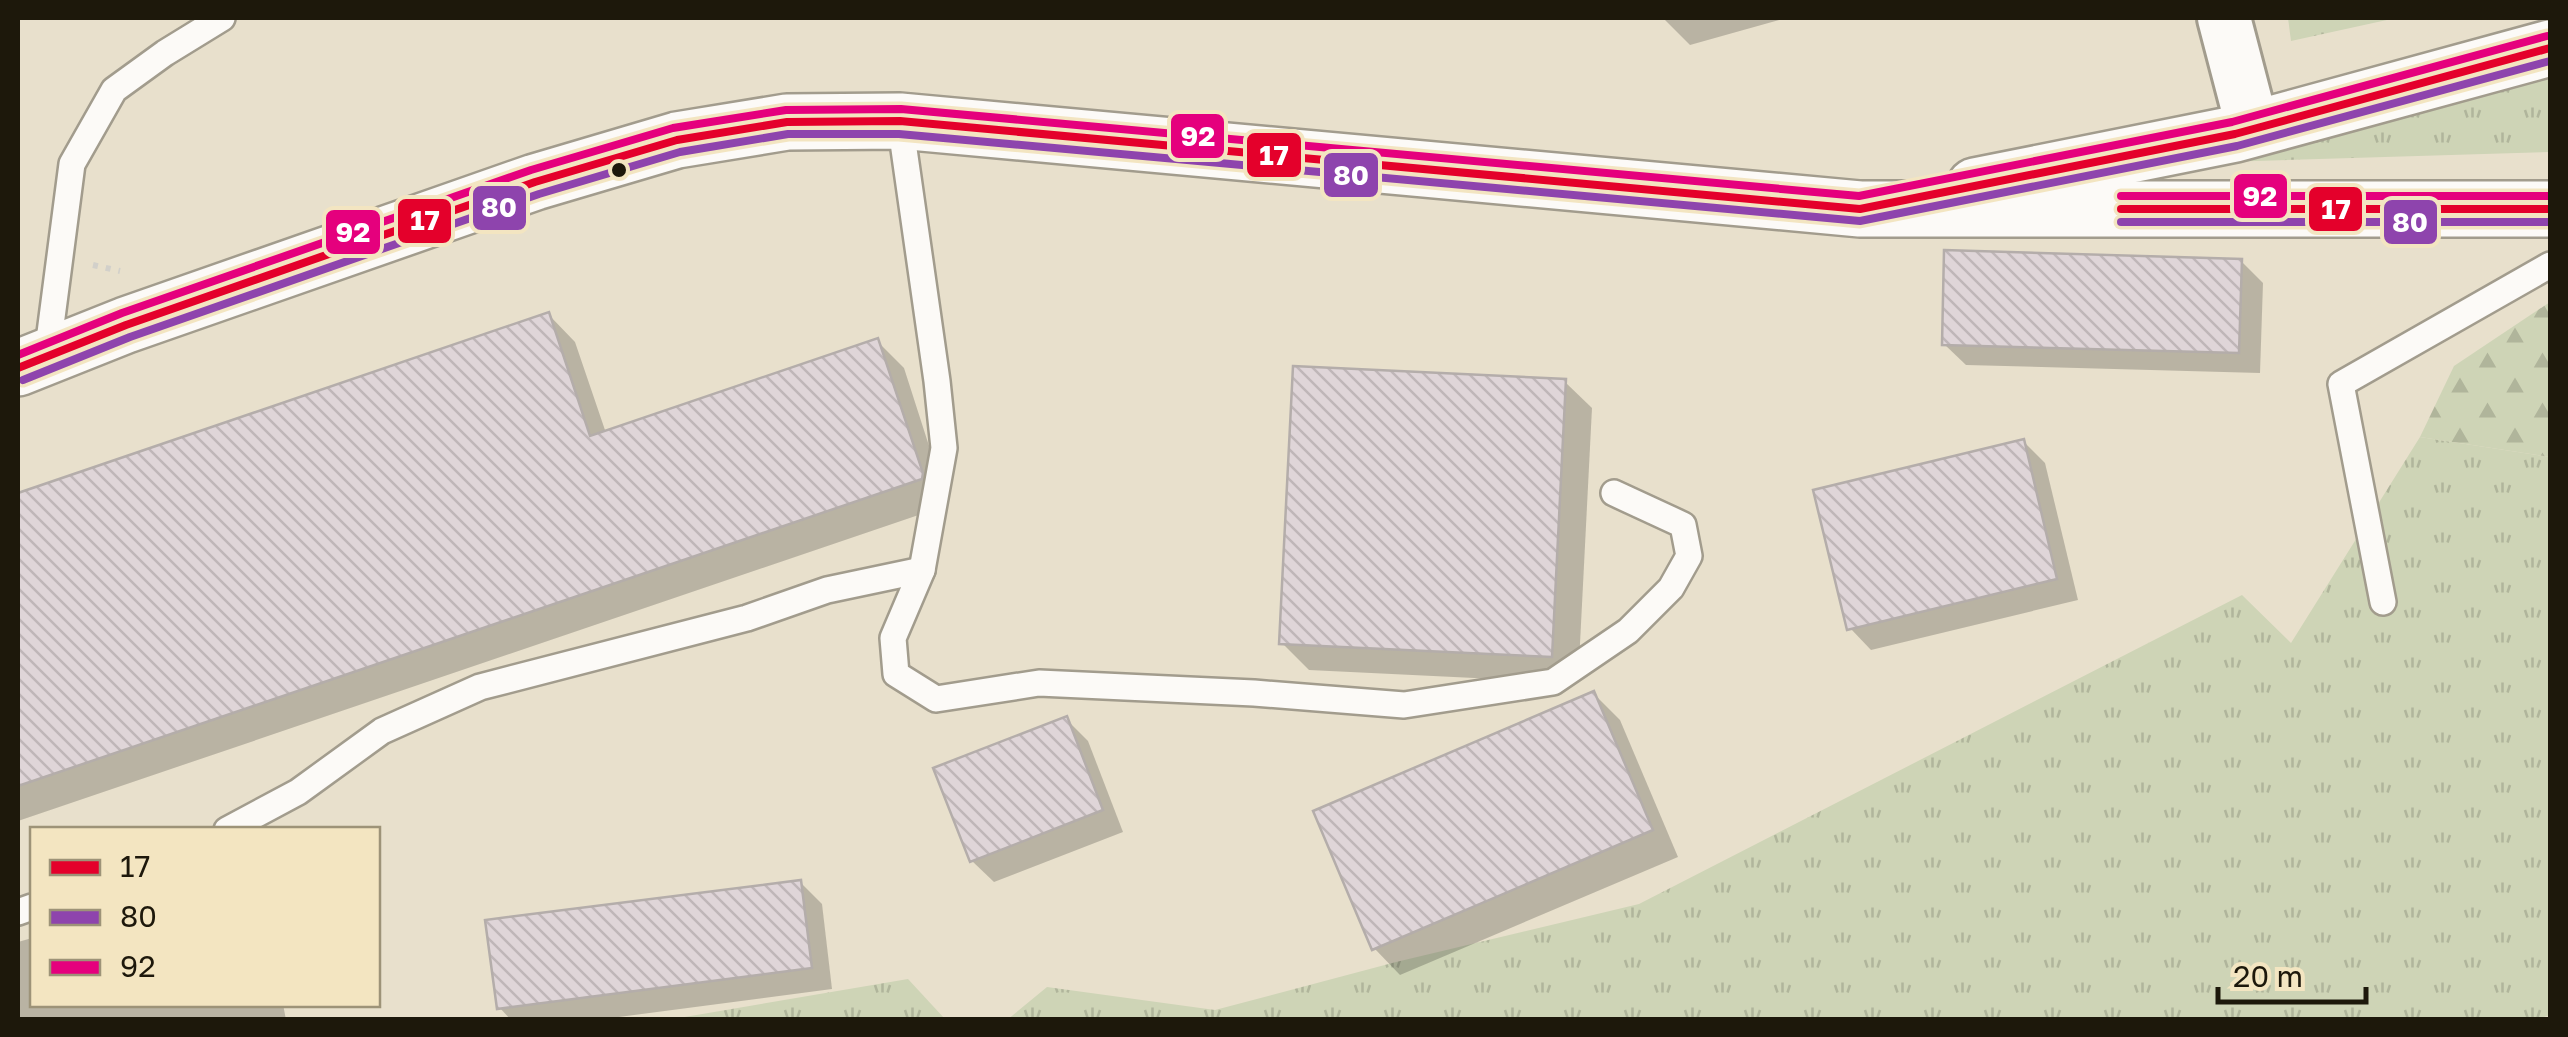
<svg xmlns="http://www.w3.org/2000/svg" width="2568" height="1037" font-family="'Golos Text',sans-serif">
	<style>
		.grass { fill: url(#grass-tufts) }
		.forest { fill: url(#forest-firs) }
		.shadow { fill: #0003 }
		.building { fill: url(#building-back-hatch); stroke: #b4adaa; stroke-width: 2.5 }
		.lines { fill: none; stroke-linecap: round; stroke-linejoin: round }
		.service-casing { stroke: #a29c8d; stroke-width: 30 }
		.minor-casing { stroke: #a29c8d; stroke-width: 58 }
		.tertiary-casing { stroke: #a29c8d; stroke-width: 60 }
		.path { stroke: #d2d0ca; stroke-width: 6; stroke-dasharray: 5 8; stroke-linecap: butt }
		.service { stroke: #fcfaf7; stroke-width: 25 }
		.minor { stroke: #fcfaf7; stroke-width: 52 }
		.tertiary { stroke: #fcfaf7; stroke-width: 55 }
		.bus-1-casing { stroke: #f3e5c1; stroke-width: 15 }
		.bus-2-casing { stroke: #f3e5c1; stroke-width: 15 }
		.bus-3-casing { stroke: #f3e5c1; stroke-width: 15 }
		.bus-1 { stroke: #e4002b; stroke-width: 8 }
		.bus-2 { stroke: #8e44ad; stroke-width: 8 }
		.bus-3 { stroke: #e5007d; stroke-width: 8 }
		.bus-dot { fill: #1d180b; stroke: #f3e5c1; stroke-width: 4 }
		.line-badge { stroke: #f3e5c1; stroke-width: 4 }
		.badge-label { font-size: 28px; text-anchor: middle; font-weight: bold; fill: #fff }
	</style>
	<defs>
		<pattern id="grass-tufts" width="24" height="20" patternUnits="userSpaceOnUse" patternTransform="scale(2.5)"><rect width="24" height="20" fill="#ced4b6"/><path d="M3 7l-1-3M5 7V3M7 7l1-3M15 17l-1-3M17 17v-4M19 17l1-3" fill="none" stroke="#b0b59b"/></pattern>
		<pattern id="forest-firs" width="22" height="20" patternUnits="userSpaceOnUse" patternTransform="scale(2.5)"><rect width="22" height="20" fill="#ced4b6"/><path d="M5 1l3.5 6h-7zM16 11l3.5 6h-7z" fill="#b0b59b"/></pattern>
		<pattern id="building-back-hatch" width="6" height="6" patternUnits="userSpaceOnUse" patternTransform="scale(2.5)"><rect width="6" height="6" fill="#dfd5d8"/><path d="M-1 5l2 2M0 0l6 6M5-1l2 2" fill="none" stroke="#bfb6b8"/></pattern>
	</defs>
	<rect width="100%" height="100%" fill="#e8e0cc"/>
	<g class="grass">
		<polygon points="2288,18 2396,18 2291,41"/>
		<polygon points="2550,44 2550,152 2158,164"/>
		<polygon points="2420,437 2550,457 2550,1015 2535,1020 1007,1020 1047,987 1215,1010 1396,962 1639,904 2242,595 2291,643"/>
		<polygon points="908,979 945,1019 673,1019"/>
	</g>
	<polygon class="forest" points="2550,302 2550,457 2420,437 2454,366"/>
	<g class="shadow">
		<polygon points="1663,18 1786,18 1690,45"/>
		<polygon points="2241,261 2263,283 2260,373 1966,365 1944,344"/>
		<polygon points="549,315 575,342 606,433 877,341 904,368 948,505 18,821 18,495"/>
		<polygon points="1565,382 1592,408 1578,683 1309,670 1282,643"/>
		<polygon points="2023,441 2045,463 2078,600 1871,650 1850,628"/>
		<polygon points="1594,694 1620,720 1678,857 1400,975 1374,948"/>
		<polygon points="1066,719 1088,741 1123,832 994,882 972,861"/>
		<polygon points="800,882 822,904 832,989 596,1020 511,1020 499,1007"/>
		<polygon points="32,938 32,1004 283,1004 286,1020 18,1020 18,942"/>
	</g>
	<g class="building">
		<polygon points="1944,250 2242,259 2239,353 1942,345"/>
		<polygon points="549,312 590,436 878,338 923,473 922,479 18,786 18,493"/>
		<polygon points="1293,366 1566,379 1552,657 1279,644"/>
		<polygon points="2024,439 2057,579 1847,630 1813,490"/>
		<polygon points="1594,691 1653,830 1372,950 1313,811"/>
		<polygon points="1067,716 1103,810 970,862 933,768"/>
		<polygon points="801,880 812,968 497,1009 485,920"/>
	</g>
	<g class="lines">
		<defs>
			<g id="service">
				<polyline points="900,121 937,381 944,448 922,570 893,638 896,674 936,699 1039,683 1254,693 1404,705 1553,682 1628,631 1671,588 1689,556 1683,525 1614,493"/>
				<polyline points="47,356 72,164 114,90 165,53 222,18"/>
				<polyline points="2383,602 2341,384 2550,265"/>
				<polyline points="227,830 298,792 382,731 480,687 747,618 827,590 922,570"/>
				<polyline points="18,912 32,907"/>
			</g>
			<polyline id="minor" points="2224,18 2253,129"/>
			<g id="tertiary">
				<polyline points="1975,186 2235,134 2550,48"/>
				<polyline points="18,368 126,325 455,210 535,182 677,140 787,122 900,121 1860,209 2550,209"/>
			</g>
		</defs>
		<use href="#service" class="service-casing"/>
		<use href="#minor" class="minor-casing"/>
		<use href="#tertiary" class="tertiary-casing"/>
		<polyline class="path" points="93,265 120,271"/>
		<use href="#service" class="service"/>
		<use href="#minor" class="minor"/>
		<use href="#tertiary" class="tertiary"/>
		<defs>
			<g id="bus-1">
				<polyline points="2121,209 2550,209"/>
				<polyline points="18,368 126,325 535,182 677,140 787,122 900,121 1860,209 2235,134 2550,48"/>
			</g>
			<g id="bus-2">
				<polyline points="2121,222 2550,222"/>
				<polyline points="23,380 130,337 539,194 680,152 788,134 899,134 1860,221 2237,146 2550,61"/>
			</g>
			<g id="bus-3">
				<polyline points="2121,196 2550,196"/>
				<polyline points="18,355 122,313 531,170 673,128 786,110 901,109 1859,196 2232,122 2547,36"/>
			</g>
		</defs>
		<use href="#bus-1" class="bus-1-casing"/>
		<use href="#bus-2" class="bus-2-casing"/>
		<use href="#bus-3" class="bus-3-casing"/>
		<use href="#bus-1" class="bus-1"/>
		<use href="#bus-2" class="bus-2"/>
		<use href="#bus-3" class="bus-3"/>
	</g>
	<circle class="bus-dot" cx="619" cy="170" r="9"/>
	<g class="line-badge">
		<rect x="1169" y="112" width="57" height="48" rx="10" fill="#e5007d"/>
		<rect x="1245" y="131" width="58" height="48" rx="10" fill="#e4002b"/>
		<rect x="1322" y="151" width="58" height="48" rx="10" fill="#8e44ad"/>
		<rect x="2232" y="172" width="57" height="48" rx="10" fill="#e5007d"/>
		<rect x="471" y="184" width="57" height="48" rx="10" fill="#8e44ad"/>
		<rect x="2307" y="185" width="57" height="48" rx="10" fill="#e4002b"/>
		<rect x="396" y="197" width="57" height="48" rx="10" fill="#e4002b"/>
		<rect x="2382" y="198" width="57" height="48" rx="10" fill="#8e44ad"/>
		<rect x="324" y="208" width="58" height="48" rx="10" fill="#e5007d"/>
	</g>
	<g class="badge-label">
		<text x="1198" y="146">92</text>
		<text x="1274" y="165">17</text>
		<text x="1351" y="185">80</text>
		<text x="2260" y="206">92</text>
		<text x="499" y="217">80</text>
		<text x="2336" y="219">17</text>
		<text x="425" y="230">17</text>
		<text x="2410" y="232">80</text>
		<text x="353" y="242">92</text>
	</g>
	<rect width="2568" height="1037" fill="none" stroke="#1d180b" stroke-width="40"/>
	<rect x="30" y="827" width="350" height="180" fill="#f3e5c1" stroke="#9d9378" stroke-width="2.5"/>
	<rect x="50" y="860" width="50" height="15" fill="#e4002b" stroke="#9d9378" stroke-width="2.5"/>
	<text x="120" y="877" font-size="30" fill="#1d180b">17</text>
	<rect x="50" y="910" width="50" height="15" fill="#8e44ad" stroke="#9d9378" stroke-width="2.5"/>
	<text x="120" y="927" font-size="30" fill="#1d180b">80</text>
	<rect x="50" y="960" width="50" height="15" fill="#e5007d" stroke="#9d9378" stroke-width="2.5"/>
	<text x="120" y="977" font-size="30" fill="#1d180b">92</text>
	<path d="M2218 987v15h148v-15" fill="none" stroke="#1d180b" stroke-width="5"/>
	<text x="2233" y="987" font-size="30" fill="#1d180b" stroke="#f3e5c1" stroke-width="8" paint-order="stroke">20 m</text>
</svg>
